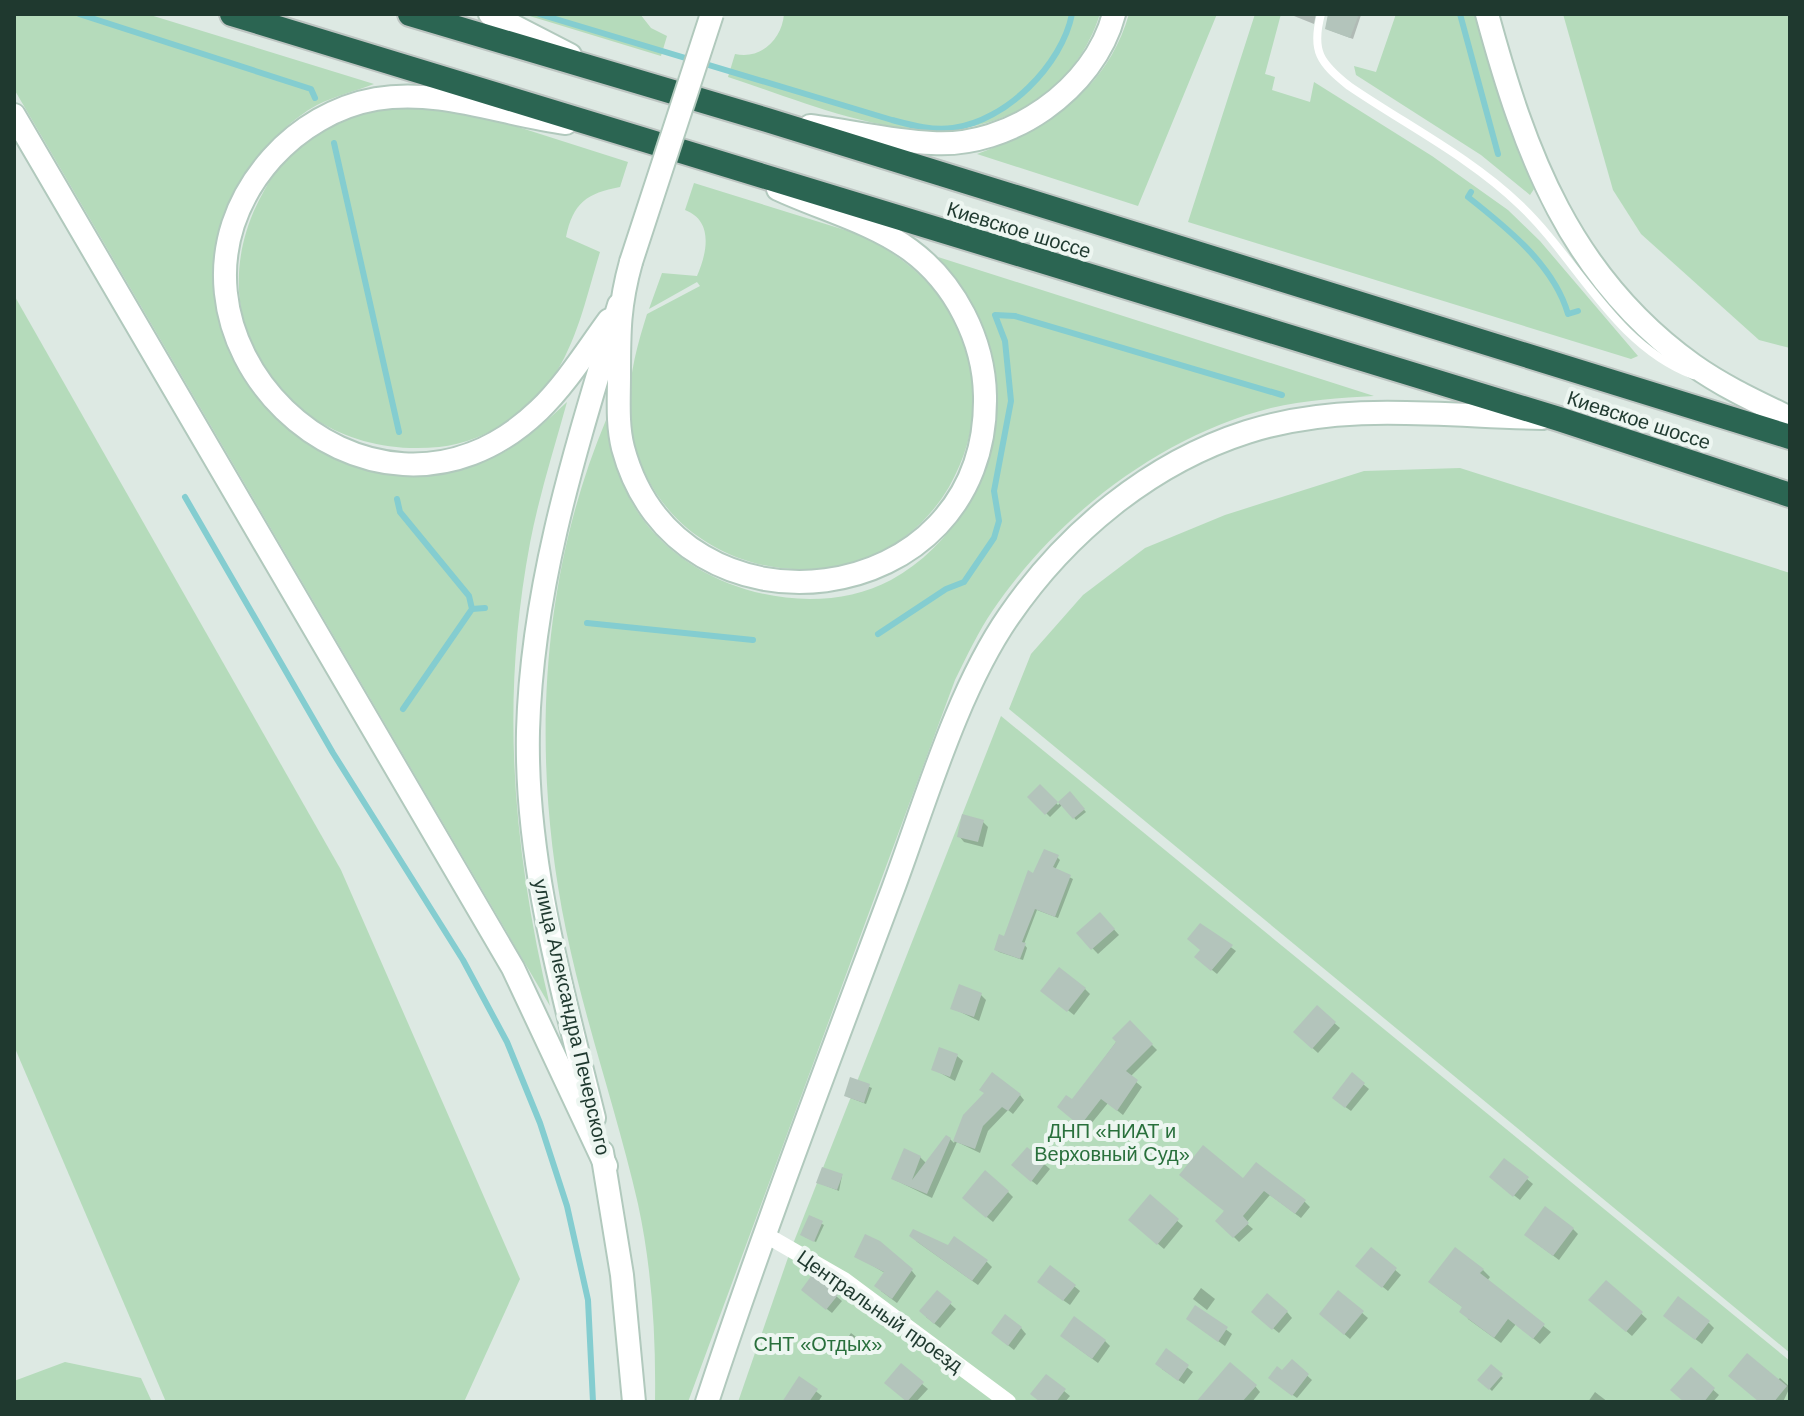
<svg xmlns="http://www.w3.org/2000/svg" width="1804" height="1416" font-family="Helvetica,sans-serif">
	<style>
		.green { fill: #b5dbbb }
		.shadow { fill: #0003 }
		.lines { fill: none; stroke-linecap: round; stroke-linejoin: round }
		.stream { stroke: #84cdd0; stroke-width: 6 }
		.building { fill: #b3c4bb }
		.secondary-casing { stroke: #b1c9bd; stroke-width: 26 }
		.highway-casing { stroke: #bcc4c1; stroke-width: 28 }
		.lane { stroke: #fff; stroke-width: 8 }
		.street { stroke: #fff; stroke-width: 16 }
		.secondary { stroke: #fff; stroke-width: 22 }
		.highway { stroke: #2b6552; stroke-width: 24 }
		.secondary-bridge-casing { stroke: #b1c9bd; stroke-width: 26; stroke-linecap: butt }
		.secondary-bridge { stroke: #fff; stroke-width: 22 }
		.labels { text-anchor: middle; stroke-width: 8; stroke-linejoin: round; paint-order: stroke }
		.street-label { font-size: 20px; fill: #1f392f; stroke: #edf6f1 }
		.park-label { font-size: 20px; fill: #29703c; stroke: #edf6f1 }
	</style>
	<rect width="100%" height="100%" fill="#dde9e3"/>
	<g class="green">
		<path d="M14,14H147L374,84C356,91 335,96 317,105C284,123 256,156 238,188C152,349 321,530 489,459C519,447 543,424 567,402C554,449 539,496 530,543C500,703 513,849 550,1006L14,89Z"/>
		<polygon points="523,14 640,14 651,28 667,36 661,56"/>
		<path d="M784,14H1100C1088,51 1067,79 1035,101C938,164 827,109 728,77L735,54C761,60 782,39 784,14Z"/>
		<path d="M1129,14H1217L1138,206L977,154C1048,128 1107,90 1129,14Z"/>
		<polygon points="1255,14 1281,14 1265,74 1275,77 1272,90 1310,102 1314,82 1432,156 1508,210 1540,241 1638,356 1631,359 1188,222"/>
		<polygon points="1396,14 1477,14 1504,109 1534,189 1530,195 1481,155 1356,75 1354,66 1376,72"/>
		<polygon points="1563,14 1790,14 1790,348 1759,340 1641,234 1613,190"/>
		<path d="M426,105L484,116L628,162L620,187C587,193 573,203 566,237L600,252C588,291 579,335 557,371C534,411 485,442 439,447C291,462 188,322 265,189C287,151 318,125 360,111C380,105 406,107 426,105Z"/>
		<path d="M694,183L861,235C922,266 966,312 973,382C977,419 967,455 949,487C871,620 661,585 632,433C624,393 635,352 647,314L700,286L697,282L649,309L662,273L697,276C707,253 714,221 685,210Z"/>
		<path d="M938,257L1374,396C1340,398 1305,400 1271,408C1160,436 1057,516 993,610C978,632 967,656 955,680L688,1402H655C656,1336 652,1269 638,1204C617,1112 585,1022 566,930C531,760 539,580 606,420C612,455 621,491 644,521C696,591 812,622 891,580C975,534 1018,425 986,334C975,305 958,281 938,257Z"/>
		<polygon points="14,295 341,870 520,1279 464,1402 166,1402 14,1046"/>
		<polygon points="1460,468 1790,573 1790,1353 1009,709 1031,654 1083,595 1145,548 1225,515 1364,471"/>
		<polygon points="1001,716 1790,1361 1790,1402 738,1402 791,1249"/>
		<polygon points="65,1362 141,1378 152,1402 14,1402 14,1381"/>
	</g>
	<g class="shadow">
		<polygon points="1289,14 1316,14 1314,24"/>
		<polygon points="1330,14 1361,15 1353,39 1329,30"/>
		<polygon points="1040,787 1058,805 1070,794 1086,812 1076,820 1063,804 1050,817 1030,797"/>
		<polygon points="983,822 988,827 983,847 964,842 959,836"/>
		<polygon points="1057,857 1060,860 1055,870 1073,879 1058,918 1037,910 1024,944 1027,948 1023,960 999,952 996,950"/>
		<polygon points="1100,914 1119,935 1098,954 1078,933"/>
		<polygon points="1201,925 1236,951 1217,974 1201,961"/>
		<polygon points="1085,989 1090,994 1074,1015 1046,993"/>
		<polygon points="981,995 986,1000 979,1021 952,1008"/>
		<polygon points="1317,1008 1340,1028 1318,1053 1295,1032"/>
		<polygon points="1130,1023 1157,1050 1130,1077 1142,1087 1123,1115 1108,1103 1086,1130 1065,1112"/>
		<polygon points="957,1056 963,1061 955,1081 933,1069"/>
		<polygon points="852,1080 872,1088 866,1104 848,1097"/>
		<polygon points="1363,1084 1369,1089 1351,1111 1340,1103"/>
		<polygon points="1020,1095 1024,1100 1013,1114 1008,1110 988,1131 980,1153 957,1142 932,1198 893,1179 920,1157 927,1164 950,1139 954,1143 964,1116"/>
		<polygon points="1027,1149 1050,1169 1037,1185 1019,1171"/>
		<polygon points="842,1176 839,1191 819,1183"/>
		<polygon points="1527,1179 1533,1184 1520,1200 1497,1182"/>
		<polygon points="1243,1181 1304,1201 1310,1207 1301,1218 1270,1195 1246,1223 1253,1229 1239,1242 1218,1221"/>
		<polygon points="1008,1192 1013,1197 993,1222 970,1203"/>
		<polygon points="1150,1197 1183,1226 1164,1249 1136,1225"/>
		<polygon points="810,1218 824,1225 816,1242 805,1237"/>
		<polygon points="1573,1229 1578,1234 1559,1260 1532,1240"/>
		<polygon points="916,1241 987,1262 992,1267 978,1285"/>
		<polygon points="1371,1249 1401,1275 1388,1291 1363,1271"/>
		<polygon points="856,1256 912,1271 916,1276 897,1303 881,1291 885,1273"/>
		<polygon points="1483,1270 1490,1277 1487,1281 1551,1332 1540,1344 1516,1324 1501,1343 1468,1319 1464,1308 1438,1289"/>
		<polygon points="1606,1282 1647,1319 1632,1336 1596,1305"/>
		<polygon points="1074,1286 1080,1291 1070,1305 1045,1287"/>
		<polygon points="1201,1288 1215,1299 1207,1310 1193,1299"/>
		<polygon points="937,1292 956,1309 940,1328 926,1317"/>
		<polygon points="1339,1293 1368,1318 1350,1339 1327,1319"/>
		<polygon points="809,1295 836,1296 842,1301 832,1313"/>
		<polygon points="1196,1307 1232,1334 1225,1346 1194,1324"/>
		<polygon points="1287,1312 1292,1318 1279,1333 1259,1317"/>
		<polygon points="1671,1321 1709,1323 1714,1328 1702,1344"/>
		<polygon points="1021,1328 1026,1334 1014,1350 999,1338"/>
		<polygon points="851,1333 864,1343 856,1355 843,1345"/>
		<polygon points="1068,1341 1105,1341 1110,1346 1098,1363"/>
		<polygon points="1166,1351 1193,1372 1184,1384 1162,1369"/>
		<polygon points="1292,1362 1312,1380 1297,1398 1275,1382"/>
		<polygon points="1491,1367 1503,1378 1492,1391 1480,1380"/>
		<polygon points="1691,1370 1719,1395 1713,1402 1686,1402"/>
		<polygon points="1780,1378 1790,1387 1783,1402 1757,1402"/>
		<polygon points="800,1379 822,1396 818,1402 790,1402"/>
		<polygon points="922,1384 928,1389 916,1402 908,1402 892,1388"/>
		<polygon points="1255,1386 1260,1392 1252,1402 1198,1402"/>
		<polygon points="1064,1391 1070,1396 1065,1402 1042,1402"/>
		<polygon points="1595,1392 1608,1402 1588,1402"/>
	</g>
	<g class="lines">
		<g class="stream">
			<polyline points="79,14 311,89 315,98"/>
			<path d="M539,14L892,120C911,125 932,131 953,128C1006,121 1062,65 1072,14"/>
			<polyline points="1460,14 1498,154"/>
			<polyline points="334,143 399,432"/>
			<path d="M1471,192L1468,197C1506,227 1554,265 1568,314L1578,311"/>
			<polyline points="185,497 333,753 463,960 507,1042 540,1123 567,1206 588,1300 593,1402"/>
			<polyline points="397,499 400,512 469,596 472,609 403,709"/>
			<polyline points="472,609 485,608"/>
			<polyline points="587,623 753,640"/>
			<polyline points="878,634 946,589 964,582 994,538 999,521 994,491 1011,401 1005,341 995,315 1015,316 1282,395"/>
		</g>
	</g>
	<g class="building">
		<polygon points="1328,14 1359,14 1350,38 1325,29"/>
		<polygon points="1040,784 1058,802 1045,815 1027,797"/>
		<polygon points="1070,791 1085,809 1073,819 1058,802"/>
		<polygon points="962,814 984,820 978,842 957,837"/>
		<polygon points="1044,849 1059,855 1053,867 1071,875 1055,917 1035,909 1022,942 1026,943 1020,959 994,950 999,934 1004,936 1028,870 1033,873"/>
		<polygon points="1100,912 1115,929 1091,950 1076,933"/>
		<polygon points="1200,923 1233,945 1211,971 1194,957 1200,950 1187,939"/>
		<polygon points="1059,967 1086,988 1067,1012 1040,991"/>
		<polygon points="959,984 982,993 974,1017 950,1009"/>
		<polygon points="1317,1005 1336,1022 1312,1049 1293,1032"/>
		<polygon points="1130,1020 1153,1044 1126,1071 1138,1080 1117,1111 1101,1099 1080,1126 1057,1107 1066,1095 1072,1099 1116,1042 1112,1038"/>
		<polygon points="939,1047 958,1054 950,1077 931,1070"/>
		<polygon points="992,1072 1021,1094 1008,1111 1002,1107 983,1126 975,1149 953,1141 963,1115 984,1093 979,1090"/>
		<polygon points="1352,1072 1365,1083 1345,1108 1332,1098"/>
		<polygon points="850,1077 870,1084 864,1103 844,1096"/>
		<polygon points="946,1135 951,1138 927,1194 891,1179 904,1148 921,1156 912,1180"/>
		<polygon points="1203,1145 1243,1178 1256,1162 1306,1200 1295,1214 1264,1191 1243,1216 1249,1223 1233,1238 1215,1221 1224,1211 1179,1175"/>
		<polygon points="1027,1147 1046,1162 1031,1182 1011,1165"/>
		<polygon points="1504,1158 1529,1177 1513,1197 1489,1177"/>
		<polygon points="822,1167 843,1174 837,1190 816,1183"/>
		<polygon points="985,1170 1009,1191 986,1218 962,1198"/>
		<polygon points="1150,1194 1179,1219 1157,1245 1128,1220"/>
		<polygon points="1545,1206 1574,1228 1553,1256 1524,1235"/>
		<polygon points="809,1215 823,1221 814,1242 800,1235"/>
		<polygon points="913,1229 948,1245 954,1236 988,1260 972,1281 909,1236"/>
		<polygon points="865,1234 880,1241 913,1269 892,1299 874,1286 884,1272 854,1257"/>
		<polygon points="1371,1247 1397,1268 1382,1288 1355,1266"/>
		<polygon points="1455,1247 1484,1269 1480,1273 1545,1324 1533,1339 1508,1319 1494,1338 1459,1312 1462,1307 1428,1282"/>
		<polygon points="1050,1265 1076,1285 1063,1301 1037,1282"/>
		<polygon points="812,1275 838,1295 826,1310 801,1290"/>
		<polygon points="1606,1280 1643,1312 1626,1332 1588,1300"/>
		<polygon points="937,1290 952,1302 934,1324 919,1311"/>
		<polygon points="1338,1290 1364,1311 1344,1335 1319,1314"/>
		<polygon points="1267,1293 1288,1311 1272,1330 1251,1312"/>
		<polygon points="1678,1296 1710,1321 1695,1340 1663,1316"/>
		<polygon points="1195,1305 1228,1327 1218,1342 1186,1319"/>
		<polygon points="1005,1314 1022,1327 1008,1346 991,1333"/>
		<polygon points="1074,1316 1106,1340 1092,1359 1060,1336"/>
		<polygon points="1166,1348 1189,1365 1178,1381 1155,1364"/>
		<polygon points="1747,1353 1787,1386 1774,1402 1759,1402 1728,1376"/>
		<polygon points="1292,1359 1309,1374 1292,1396 1268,1378 1277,1366 1282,1370"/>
		<polygon points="1230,1362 1257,1385 1242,1402 1196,1402"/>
		<polygon points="901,1363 924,1382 907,1402 884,1383"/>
		<polygon points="1491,1364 1503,1374 1489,1390 1477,1380"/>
		<polygon points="1691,1367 1715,1388 1704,1402 1684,1402 1670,1390"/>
		<polygon points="1046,1374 1066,1389 1056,1402 1040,1402 1030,1394"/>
		<polygon points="799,1376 818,1389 809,1402 782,1402"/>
	</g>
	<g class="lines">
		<defs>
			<g id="secondary">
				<polyline points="490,14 570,55"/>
				<path d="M1487,14C1525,154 1570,277 1693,365C1724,387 1757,402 1790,418"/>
				<polyline points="14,115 513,968 606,1166"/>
				<path d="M566,123C503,115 440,88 376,99C336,106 299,128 272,158C121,328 367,575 539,410C566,384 587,350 609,320"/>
				<path d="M810,126C850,131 891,141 932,143C1009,148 1094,90 1114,14"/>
				<path d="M631,262C619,305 619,332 619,376C619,400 617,424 623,448C677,651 989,615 985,396C984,340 955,283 910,250C872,222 821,209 778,189"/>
				<path d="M594,1118C563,992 525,863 528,731C532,584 577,445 619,305"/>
				<polyline points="602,1152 622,1275 634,1402"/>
				<path d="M707,1402C764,1229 829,1060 893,889C925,803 957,691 1009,616C1066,533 1150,463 1247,432C1344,401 1443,416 1542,418"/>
			</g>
			<g id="highway">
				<polyline points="232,14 1559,419 1790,495"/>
				<polyline points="410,14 767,120 1790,437"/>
			</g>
		</defs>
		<use href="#secondary" class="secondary-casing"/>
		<use href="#highway" class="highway-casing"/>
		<path class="lane" d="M1321,14C1311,51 1320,63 1349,86C1406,125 1470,157 1520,205C1578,260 1614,345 1693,375"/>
		<polyline class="street" points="764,1234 844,1280 1008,1402"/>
		<use href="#secondary" class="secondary"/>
		<use href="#highway" class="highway"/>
		<defs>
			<polyline id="secondary-bridge" points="631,262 712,14"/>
		</defs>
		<use href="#secondary-bridge" class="secondary-bridge-casing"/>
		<use href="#secondary-bridge" class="secondary-bridge"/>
	</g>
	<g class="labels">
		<g class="street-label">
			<text transform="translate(1019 230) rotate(17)" y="7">Киевское шоссе</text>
			<text transform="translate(1639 420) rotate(18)" y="7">Киевское шоссе</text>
			<text transform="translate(572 1017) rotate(77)" y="7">улица Александра Печерского</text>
			<text transform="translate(880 1311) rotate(35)" y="7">Центральный проезд</text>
		</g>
		<g class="park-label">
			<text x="1112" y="1138">ДНП «НИАТ и<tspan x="1112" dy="23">Верховный Суд»</tspan></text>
			<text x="818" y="1351">СНТ «Отдых»</text>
		</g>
	</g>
	<rect width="1804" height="1416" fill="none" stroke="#1f392f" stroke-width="32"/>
</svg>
